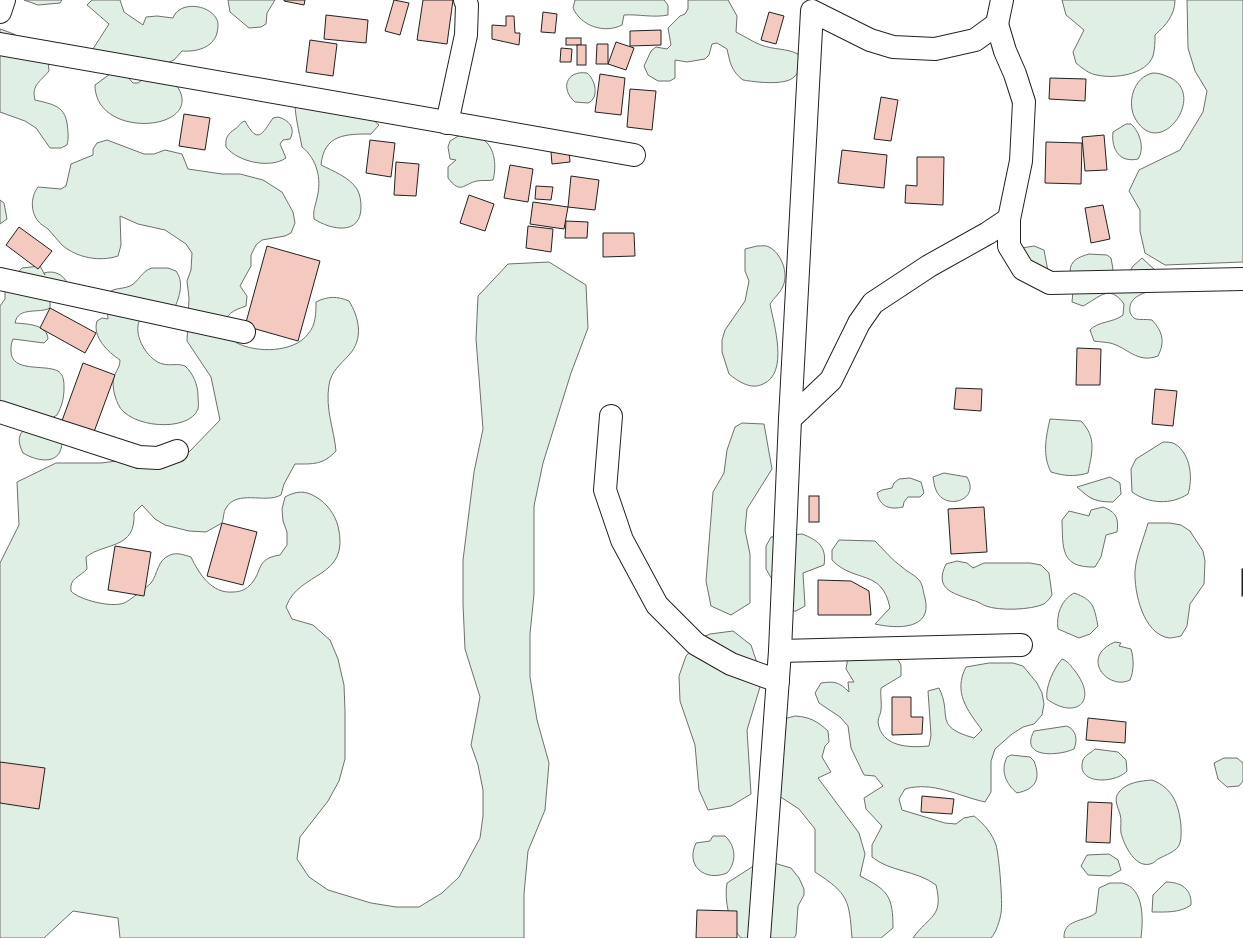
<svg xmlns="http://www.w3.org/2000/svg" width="1243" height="938" font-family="Poppins,sans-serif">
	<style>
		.green { fill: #e0efe3; stroke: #6f6f6f }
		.building { fill: #f3c9c0; stroke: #222 }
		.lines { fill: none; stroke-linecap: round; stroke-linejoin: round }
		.minor-casing { stroke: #222; stroke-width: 24 }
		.minor { stroke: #fff; stroke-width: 22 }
	</style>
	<rect width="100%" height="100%" fill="#fff"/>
	<g class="green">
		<polygon points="24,0 62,0 60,3 38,5"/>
		<path d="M92,0H120L124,12L143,25L146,17L157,16L173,18C179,1 208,4 216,18C219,22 218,28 217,33C213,48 196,52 182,51L174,60L158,67L91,52L109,24L87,5Z"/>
		<polygon points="228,0 275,0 267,13 266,24 261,27 249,28 230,12"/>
		<path d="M575,0H664L668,5V15C653,18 639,14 624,15L622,25C604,34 581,26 573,8Z"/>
		<path d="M688,0H728L737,16L736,32C744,36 753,42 761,45C774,50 786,48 798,54L801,66C799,70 797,75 794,77C785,86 755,82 743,80C731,71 730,62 727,49L717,43L712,44L709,55L705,59L687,62L675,60V78L670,81H658L648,75L644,66L651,51L656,47L667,49L671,45L668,28L680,16L685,14L688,9Z"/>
		<path d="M1062,0H1175C1175,15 1166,25 1155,35C1155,42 1155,49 1153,56C1146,75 1114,79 1097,75C1089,74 1082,68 1076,63L1073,52L1084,30L1066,15Z"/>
		<polygon points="1187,0 1243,0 1243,262 1165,265 1145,253 1140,231 1140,210 1129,191 1139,170 1180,150 1203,112 1207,91 1195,71 1188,48"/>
		<path d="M0,29L14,34L48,61L49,71C41,81 31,85 35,100C51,104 64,105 67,123C68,131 69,138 67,145L61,148H50L36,128L25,121L0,112Z"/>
		<path d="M587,73C595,79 600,98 588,103L575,102C560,89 566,70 587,73Z"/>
		<path d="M1153,73C1160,73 1164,75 1171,78C1206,96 1161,160 1136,120C1126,104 1133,77 1153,73Z"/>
		<path d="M110,74L126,75L133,83H138L142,80L177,86C207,131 95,141 95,85Z"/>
		<path d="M295,97L370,117L379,125L371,134C346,134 324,134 321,165C333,171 349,177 357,189C360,194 361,201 361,207C361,236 331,230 314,219C313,210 315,207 317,198C322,179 317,159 302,147C299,131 294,113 295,97Z"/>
		<path d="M278,117C289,120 296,128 290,139L283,140L280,144L286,158C270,169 238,162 226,147C225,137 228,134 235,129C240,126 239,123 245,121C258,145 262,134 273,118Z"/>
		<path d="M1126,124H1131C1140,132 1145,149 1138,159C1120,163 1111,150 1113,132Z"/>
		<path d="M460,135C466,136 474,135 479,137C495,144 497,165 493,180C488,181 482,180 477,181C463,184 461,195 448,178V167L456,160L450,159L448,147L450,141Z"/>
		<path d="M107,140L144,154H154L165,150L182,154L188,169L222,174H240L263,180L282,192L293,212L295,223L291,233L285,236L262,240L256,245L251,255V266L240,286L247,296L246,306C232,311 227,313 223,327C226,333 231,340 237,343C256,353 294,353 308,334C316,325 316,313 316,302C328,296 337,296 349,301C359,317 364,339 349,355C341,364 331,371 329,385C325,409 334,429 336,451C323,465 313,464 295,464L284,484L281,495C265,504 237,489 226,508C223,512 224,518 222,523L206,532L189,531L165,525L155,519L142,505L134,513C136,550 105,542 86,557L87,569C80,577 69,578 71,591C79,600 112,608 124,603C129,601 147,587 151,583C158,574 157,560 170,555C177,552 184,555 191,557C199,574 212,594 233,592C239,592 245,590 249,586C264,572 254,559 280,555L287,545V532L283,521L282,509L285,497C296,491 305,490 316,497C327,503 335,515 338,526C351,580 299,570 286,607L292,619L313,625L330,640L338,659L344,685L345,711V759L339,781L328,801L300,837L297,859L309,877L328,890L371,903L396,907H419L442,893L459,877L480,838L483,816V790L478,765L471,745L480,697L465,649L463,604V560L474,472L483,429L476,339L478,296L508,264L549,262L586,285L588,328L571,373L543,463L534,506V594L530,634V677L537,720L549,763L545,810L528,851L524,894V938H120L118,918L73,911L44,938H0V563L19,525L17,482L56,463H101L189,452L220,420L211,377L187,341L189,298L187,281L191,270L192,253L186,244L165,230L138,224L120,216L121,245L118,256C100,262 77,258 62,245C57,240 53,234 48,229C44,226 41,225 38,221C30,211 31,196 38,187L61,189L66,186L71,164L93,155V149L97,143Z"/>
		<polygon points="0,200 4,203 7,219 0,224"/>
		<path d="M757,246C761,246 766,245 769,247C781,253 789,273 783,286C781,292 774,298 770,304C774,325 789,373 763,384C751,390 739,382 729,374L722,352V340L725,330L745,301L749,281L745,271V249Z"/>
		<polygon points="1034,246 1044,250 1048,271 1042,281 1022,248"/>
		<path d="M1089,254L1107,255L1111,258L1113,269L1110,273L1070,272C1070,260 1079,257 1089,254Z"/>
		<path d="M1142,258L1155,270L1149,291C1139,295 1128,299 1130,312C1131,315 1133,318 1136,319C1141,320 1146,319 1152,320C1163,332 1165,342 1158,356C1137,364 1127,347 1110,343C1105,342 1100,342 1094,341L1090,330C1098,321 1113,323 1123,315L1124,304C1109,283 1099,298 1083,306L1072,302L1073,291L1128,275L1133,266Z"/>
		<path d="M40,266L45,275L44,273C54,270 63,274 68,284L50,298V308C39,314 18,306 15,323C27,324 47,324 48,339L44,343L13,339C11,344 11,346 11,351C11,373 45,364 58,371C64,375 64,382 64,388C64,398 62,406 57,415L52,418L4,408L0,401V306L5,299V287L22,268Z"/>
		<path d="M152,268H168L176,271C184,282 180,295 175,307L148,310C144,315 138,320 138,326C136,340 149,361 163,364C170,366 178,363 185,366C193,373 198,385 198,396C198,400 199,405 198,409C189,433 128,428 118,404C114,395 111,383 115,374C118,368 120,366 120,360C108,352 92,337 97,321L102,318L108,319L106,295C113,287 120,290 130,286C139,282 141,271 152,268Z"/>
		<path d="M1050,419L1081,421C1097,438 1092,452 1088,473C1074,477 1064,476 1051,472C1042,455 1046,437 1050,419Z"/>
		<polygon points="742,423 764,424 772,469 747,509 745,530 750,554 750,603 731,615 711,606 706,581 713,492 724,473 727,450 735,427"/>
		<path d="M23,431L62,441C62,466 38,462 23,453C19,445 17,437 23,431Z"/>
		<path d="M1163,442C1166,442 1172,442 1175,444C1191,454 1193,479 1188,494C1171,505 1149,504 1132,492L1131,469L1136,459Z"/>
		<path d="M944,473L967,477C981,501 944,511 936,490C934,486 934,481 933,477Z"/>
		<path d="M1110,477L1120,483L1121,494L1113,502C1095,502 1090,499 1077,487Z"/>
		<path d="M910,478L921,482L924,493L920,497H908L904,502L903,507C890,510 880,507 877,493L882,490L892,488L894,483L899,479Z"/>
		<path d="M1103,507C1116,512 1119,518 1117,532L1106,535L1101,557L1095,567C1060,568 1063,548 1062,520L1069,511L1089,516L1091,510Z"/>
		<path d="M1148,523H1170L1181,525L1190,531L1203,551L1205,561L1204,584L1190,604L1187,626L1181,636C1177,637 1172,638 1169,638C1143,634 1134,592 1135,571C1136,556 1144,538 1148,523Z"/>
		<path d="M802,534C818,540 827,547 824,565L803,573L805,606L796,611H784L777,588L766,569V546L771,537Z"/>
		<path d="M839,540L875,541C884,550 892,560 902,567C907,572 914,574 919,580C923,584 923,592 925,598C933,630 897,629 875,624L890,608C882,568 855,584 832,560V550Z"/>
		<path d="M957,561L967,563L973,568L984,563H1030L1041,565L1049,573L1052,595C1050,598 1047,602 1044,604C1031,610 999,611 986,606C981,604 977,601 972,600C952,593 934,589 946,564Z"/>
		<path d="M1074,593C1094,600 1094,607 1098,626L1090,634L1079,638L1058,629C1056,615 1061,600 1074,593Z"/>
		<polygon points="733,631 751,645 758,666 760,687 747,730 751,794 731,806 708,810 699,790 695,745 680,701 679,676 686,656 703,637 710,634"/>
		<path d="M1115,642L1121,643L1119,646L1131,649C1134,659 1134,671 1130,680C1108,691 1079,657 1115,642Z"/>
		<path d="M895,655L901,665V676L881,688C880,695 882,702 881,710C881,714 878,717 878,722C881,747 909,748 929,746L931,735L928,691L939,688C953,716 932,726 974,738L982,730C967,710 953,692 966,667L989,663H1013L1023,666L1037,683L1042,693L1044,704L1042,715L1034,724L1023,727L1012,734L995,749L991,761V792L985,802C958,796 933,781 905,789L899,799L902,810L945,823L956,824L964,818L974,816C984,824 992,833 996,845C999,855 1003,903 1001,913C1000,920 996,933 991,938H913C929,915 944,918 936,885C916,870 890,872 872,857V845L882,826L866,809L864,798L883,786L875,776L864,775L851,748L848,726L840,717L819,703L815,693L821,683C835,681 839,682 849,692L848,682H854L846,669L848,657Z"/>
		<path d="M1062,659C1068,661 1071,666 1075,671C1099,702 1075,720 1047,699C1045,687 1054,668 1062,659Z"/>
		<path d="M795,716C810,717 817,721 828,731L829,742L825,746L822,757L831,772L818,778L859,833L865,854L860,876C888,890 893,896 893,928L881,938H852C849,900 849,894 815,872V829L799,809L779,796L784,719Z"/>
		<path d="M1067,726C1076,730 1078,739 1074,749C1059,756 1019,759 1034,731Z"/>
		<path d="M1095,749L1118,752L1126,760L1127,771C1115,784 1075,785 1083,760C1085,755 1091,753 1095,749Z"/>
		<path d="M1011,755L1030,757L1034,761C1041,779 1036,789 1017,793C1006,784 1000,771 1007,757Z"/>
		<polygon points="1224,758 1237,758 1243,763 1243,781 1239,786 1227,787 1218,779 1214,763"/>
		<path d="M1152,780C1173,788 1179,805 1181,826C1181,833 1182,841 1178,847C1174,852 1166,855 1160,858C1157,859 1155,862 1153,863C1136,871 1124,845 1121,833C1120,827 1122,820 1120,814C1118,807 1113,799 1119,792C1127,782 1141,781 1152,780Z"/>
		<path d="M713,836H725C736,846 737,862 727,873C705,882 685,866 696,843L710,841Z"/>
		<polygon points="1109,854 1118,860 1121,870 1110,876 1088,875 1081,866 1087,855"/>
		<path d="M774,863L791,868L799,878L804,889V895L798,906L796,935L794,938H741C729,926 724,899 727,883L755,865Z"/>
		<path d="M1166,882C1181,882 1192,889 1191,905C1180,913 1166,912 1152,912L1153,895Z"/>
		<path d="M1110,883C1114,883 1119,883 1122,883C1145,888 1143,921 1141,938H1064C1063,919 1084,922 1096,913L1099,888Z"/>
	</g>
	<g class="building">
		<polygon points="284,0 305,0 304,5 284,1"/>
		<polygon points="394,0 409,3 400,35 385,31"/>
		<polygon points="423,0 453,0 447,44 417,40"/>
		<polygon points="543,12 557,14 555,33 541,32"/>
		<polygon points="769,12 784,16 776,44 761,40"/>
		<polygon points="326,15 368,20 366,43 324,39"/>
		<polygon points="506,16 514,16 515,33 520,33 519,45 492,39 492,25 506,26"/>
		<polygon points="661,30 661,45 630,46 630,31"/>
		<rect x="566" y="38" width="15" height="7"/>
		<polygon points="310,40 337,44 333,76 306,72"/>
		<polygon points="616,42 634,48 626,70 608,64"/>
		<polygon points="597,44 608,44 608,64 596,64"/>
		<rect x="577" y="45" width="9" height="20"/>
		<polygon points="561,48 572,49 571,62 560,62"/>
		<polygon points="600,74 625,78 621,115 595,112"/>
		<polygon points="1050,78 1086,79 1085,101 1049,99"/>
		<polygon points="630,89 656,91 652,130 627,127"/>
		<polygon points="881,97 898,100 891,141 874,139"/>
		<polygon points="184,114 210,118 205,150 179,146"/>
		<polygon points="1104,135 1107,170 1085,171 1082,137"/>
		<polygon points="370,140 395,143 391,177 366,173"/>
		<polygon points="1046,142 1082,143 1081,184 1045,183"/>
		<polygon points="569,150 570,162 552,164 551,152"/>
		<polygon points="842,150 887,155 884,188 838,183"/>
		<polygon points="917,157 944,157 943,205 905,203 906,185 917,186"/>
		<polygon points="396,162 419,164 416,196 394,195"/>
		<polygon points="510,165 533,169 528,202 504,198"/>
		<polygon points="571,176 599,180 595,210 568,207"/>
		<polygon points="536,186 553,187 551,200 535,199"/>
		<polygon points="469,195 494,204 485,231 460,223"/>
		<polygon points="533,202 568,207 564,229 530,224"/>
		<polygon points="1103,205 1110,239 1091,243 1085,208"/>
		<polygon points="566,221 588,222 587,238 565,238"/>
		<polygon points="528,226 553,229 551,252 526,248"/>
		<polygon points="19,227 52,251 38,269 6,245"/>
		<polygon points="603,233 634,233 635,256 603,257"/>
		<polygon points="267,246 320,261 298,341 245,326"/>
		<polygon points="50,308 96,333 85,353 40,328"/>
		<polygon points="1077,348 1101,349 1100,385 1076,385"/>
		<polygon points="83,363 115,375 91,440 59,429"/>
		<polygon points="956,388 982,389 981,411 954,409"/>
		<polygon points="1155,389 1177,391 1173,426 1152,424"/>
		<rect x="809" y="496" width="10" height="26"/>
		<polygon points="984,507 987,552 951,554 948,509"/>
		<polygon points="222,523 257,532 243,585 207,576"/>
		<polygon points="115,546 151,552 144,596 108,590"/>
		<rect x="1242" y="569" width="1" height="27"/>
		<polygon points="818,580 851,581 869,591 871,615 818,615"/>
		<polygon points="892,697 911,697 911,717 923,717 922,734 892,735"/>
		<polygon points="1088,718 1126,722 1125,743 1086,740"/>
		<polygon points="0,762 45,768 39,809 0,803"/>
		<polygon points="922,796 954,799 952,814 921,812"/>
		<polygon points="1088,802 1112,803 1110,843 1086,842"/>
		<polygon points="697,910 737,911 737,938 696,938"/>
	</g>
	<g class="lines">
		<defs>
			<g id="minor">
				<polyline points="0,12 4,0"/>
				<polyline points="0,44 634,155"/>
				<polyline points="447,123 466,35 467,5 465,0"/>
				<polyline points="1009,219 1009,246 1023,269 1050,283 1243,279"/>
				<polyline points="0,279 244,332"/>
				<polyline points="0,412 139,457 158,458 177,451"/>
				<polyline points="611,416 605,490 622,540 657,605 696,644 731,664 778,681"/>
				<polyline points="790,419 831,380 859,323 873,303 929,266 988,233 1009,219 1021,161 1024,102 1015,74 1005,51 997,24"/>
				<polyline points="780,651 1021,645"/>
				<polyline points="759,938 780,651 790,419 812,11 870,40 893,47 935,49 975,40 997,24 1002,0"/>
			</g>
		</defs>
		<use href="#minor" class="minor-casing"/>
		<use href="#minor" class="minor"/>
	</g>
</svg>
